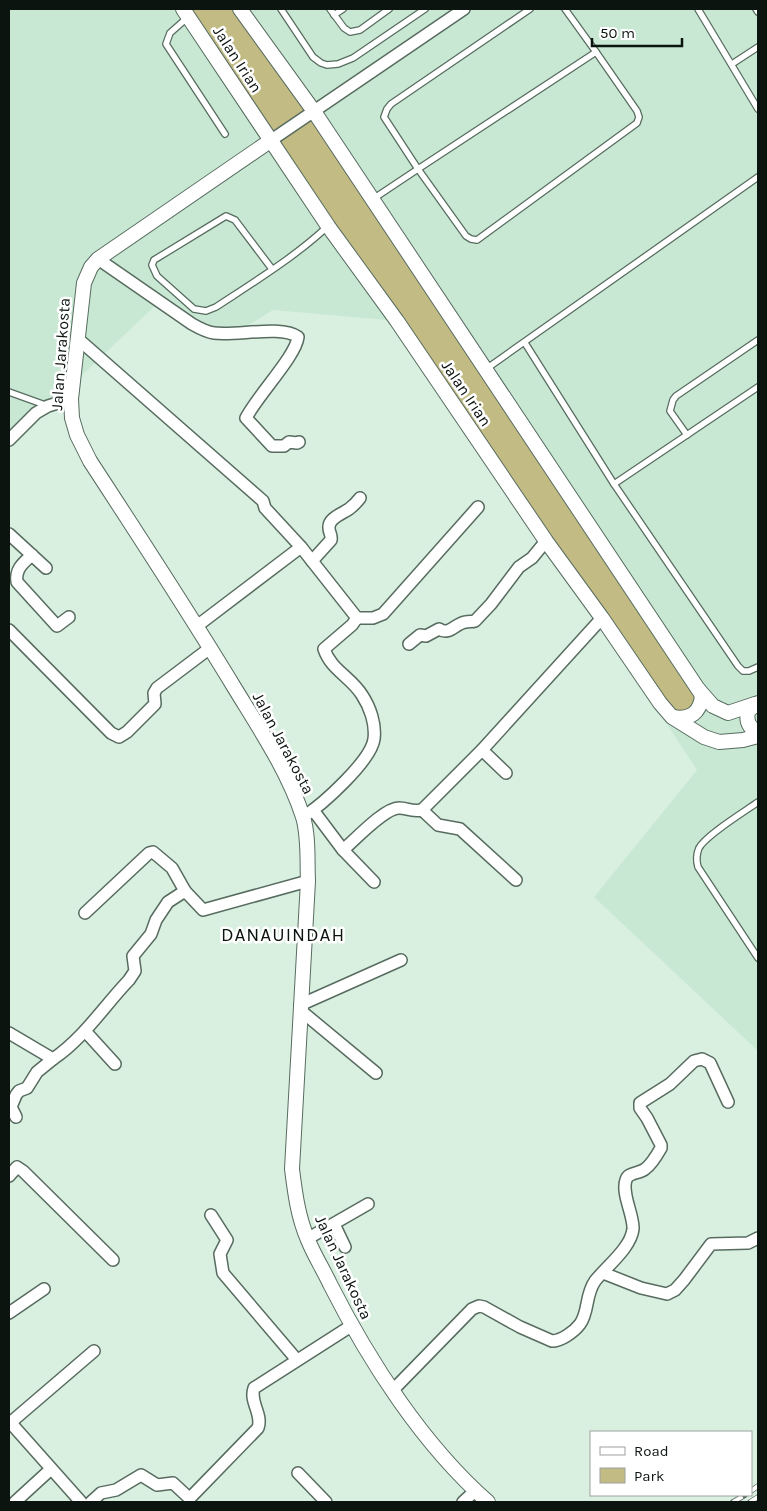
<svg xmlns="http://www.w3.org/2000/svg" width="767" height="1511" font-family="Karla,sans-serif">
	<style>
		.built { fill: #c9e8d4 }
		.green { fill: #c3bb84 }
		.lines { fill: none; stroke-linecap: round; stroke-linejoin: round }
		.service-casing { stroke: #576c5f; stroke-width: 8 }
		.minor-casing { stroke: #576c5f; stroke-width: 14 }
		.tertiary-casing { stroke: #576c5f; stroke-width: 16 }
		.service { stroke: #fff; stroke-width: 5.5 }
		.minor { stroke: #fff; stroke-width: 11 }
		.tertiary { stroke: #fff; stroke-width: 14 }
		.rail-casing { stroke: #57645c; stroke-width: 5.5 }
		.rail { stroke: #fff; stroke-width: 4; stroke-dasharray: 11; stroke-linecap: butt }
		.labels { text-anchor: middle; stroke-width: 5; stroke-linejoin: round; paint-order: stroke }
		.street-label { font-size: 16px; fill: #0c140f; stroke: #fff }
		.quarter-label { font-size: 19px; letter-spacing: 1px; fill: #0c140f; stroke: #fff }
	</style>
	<rect width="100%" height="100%" fill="#d9f0e1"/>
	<polygon class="built" points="9,9 758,9 758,1051 594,897 697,770 546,541 397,321 273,310 224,340 160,301 9,445"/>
	<polygon class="green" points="183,9 242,9 699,690 700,706 672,717"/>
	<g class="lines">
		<defs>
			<g id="service">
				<polyline points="281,9 313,57 321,63 327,65 338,64 353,58 425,9"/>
				<polyline points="330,9 344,28 350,32 360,30 389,9"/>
				<polyline points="530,9 391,104 387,109 384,117 418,169 596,52"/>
				<polyline points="698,9 758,109"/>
				<polyline points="756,9 758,12"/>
				<polyline points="334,15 343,9"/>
				<polyline points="187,18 170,33 166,44 225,134"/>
				<polyline points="732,64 758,47"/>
				<polyline points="373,199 418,169 466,236 471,239 477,240 637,123 639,117 637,111 596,52 565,9"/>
				<path d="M272,269L235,220L226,216L154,260L152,265L157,276L194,309L206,311L216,307C254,282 295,257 328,226"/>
				<polyline points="525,343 614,484 738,666 743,671 749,671 758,667"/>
				<polyline points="486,369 758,177"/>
				<polyline points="9,392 48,406"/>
				<polyline points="687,435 670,411 673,400 676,396 758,340"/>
				<polyline points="614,484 758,387"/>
				<path d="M758,802C744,812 706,835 699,848C696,855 696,860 698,867L758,958"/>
			</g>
			<g id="minor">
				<polyline points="270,141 464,9"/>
				<path d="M98,259L192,324C199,328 206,332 214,333C237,336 281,325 298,337C296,356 257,396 246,418L272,446H284L289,442L297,443L299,442"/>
				<path d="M77,338L263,501L265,508L301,547L357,618L352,625L324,649C331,670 351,677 362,695C370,707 376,724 374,739C371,761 322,805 303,817"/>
				<polyline points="9,440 36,413 48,406 71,399"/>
				<polyline points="9,534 46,568"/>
				<path d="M32,555C23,563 15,569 17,582L57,626L69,617"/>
				<path d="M312,561L331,540C332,535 329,533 329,528C328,518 342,514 349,509C353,506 357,502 360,498"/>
				<polyline points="357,618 373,618 383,614 478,507"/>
				<polyline points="197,626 301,547"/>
				<polyline points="9,630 111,733 119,737 127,732 155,704 154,693 157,688 210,648"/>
				<path d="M409,644L420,635L426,636L439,629C450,636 455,623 466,622C469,621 472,622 475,621L491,604L519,567L532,558L546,541"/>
				<polyline points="482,750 506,773"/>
				<polyline points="313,810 343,850 374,882"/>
				<polyline points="422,810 438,825 460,829 516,880"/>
				<path d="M343,850C355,840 384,808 399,808C408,808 410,812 422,810L482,750L602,618"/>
				<polyline points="85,913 149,853 153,852 172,868 185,891"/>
				<polyline points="300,1005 401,960"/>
				<polyline points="300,1010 376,1073"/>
				<polyline points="85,1031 115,1064"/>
				<path d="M9,1033L53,1059C84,1038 104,1006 129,980L135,971L133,956L151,934L156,920L168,902L185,891L203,910L308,881"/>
				<polyline points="16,1117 11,1107 16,1095 19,1091 27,1088 37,1072 53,1059"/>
				<polyline points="9,1176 17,1167 23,1171 113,1260"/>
				<polyline points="211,1215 227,1240 220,1254 223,1273 297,1360"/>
				<polyline points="334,1224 345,1247"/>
				<polyline points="307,1239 368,1204"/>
				<polyline points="603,1273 641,1288 667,1294 675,1290 684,1280 711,1244 748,1243 758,1238"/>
				<polyline points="9,1313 44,1289"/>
				<path d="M392,1391L472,1309L479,1306L484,1307L520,1327L552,1341C561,1341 574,1332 580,1324C589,1312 585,1295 595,1281C606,1267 631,1248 633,1229C634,1216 621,1193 626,1180C628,1172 639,1174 645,1169C651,1165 657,1155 661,1148V1145L647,1118L640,1108V1103L670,1084L694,1061L702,1059L710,1063L728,1102"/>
				<polyline points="9,1421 81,1502"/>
				<polyline points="10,1423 94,1351"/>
				<polyline points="298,1473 326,1502"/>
				<polyline points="15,1502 51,1469"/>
				<path d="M91,1502L101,1493L116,1490L141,1475L157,1485L173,1483L188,1497H191L258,1428C263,1414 249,1402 254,1388L351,1326"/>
				<polyline points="463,1502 475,1491"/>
			</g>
			<g id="tertiary">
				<polyline points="183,9 328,226 397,321 546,541 602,618 660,703 672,717 704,737 719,742 743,740 758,736"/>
				<polyline points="240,9 313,110 698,689 713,706 728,713 755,704"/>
				<path d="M270,141L98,259L91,267L84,283L71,399L72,418L77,435L90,461C139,536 188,611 234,687C259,728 288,771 303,817C309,837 307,861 308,881L292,1169C295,1193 298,1217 308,1240C314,1255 323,1269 330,1284C369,1361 423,1445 488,1502"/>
				<path d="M758,703L748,711C746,721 749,728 758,732"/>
				<path d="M673,717C690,720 700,713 702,696L699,690"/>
			</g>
		</defs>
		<use href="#service" class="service-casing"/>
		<use href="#minor" class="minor-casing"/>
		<use href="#tertiary" class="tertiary-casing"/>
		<use href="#service" class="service"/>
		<use href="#minor" class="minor"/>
		<use href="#tertiary" class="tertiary"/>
		<defs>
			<g id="rail">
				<polyline points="751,1491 758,1486"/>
				<polyline points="733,1502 745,1495"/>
				<polyline points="750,1502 758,1497"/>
			</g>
		</defs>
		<use href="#rail" class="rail-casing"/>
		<use href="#rail" class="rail"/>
	</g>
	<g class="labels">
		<g class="street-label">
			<text transform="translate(238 59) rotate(57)" y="6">Jalan Irian</text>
			<text transform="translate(60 354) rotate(-86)" y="6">Jalan Jarakosta</text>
			<text transform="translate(467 393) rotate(56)" y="6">Jalan Irian</text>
			<text transform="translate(284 743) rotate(62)" y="6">Jalan Jarakosta</text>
			<text transform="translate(344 1267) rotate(65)" y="6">Jalan Jarakosta</text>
		</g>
		<g class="quarter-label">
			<text x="283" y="941">DANAUINDAH</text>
		</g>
	</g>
	<rect width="767" height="1511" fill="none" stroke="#0c140f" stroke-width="20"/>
	<rect x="590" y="1431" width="162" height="65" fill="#ffffff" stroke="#9ea19f"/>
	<rect x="600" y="1447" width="25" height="8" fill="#ffffff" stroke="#9ea19f"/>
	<text x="634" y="1456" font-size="15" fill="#0c140f">Road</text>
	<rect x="600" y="1468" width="25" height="15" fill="#c3bb84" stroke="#9ea19f"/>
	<text x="634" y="1481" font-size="15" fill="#0c140f">Park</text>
	<path d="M592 38v8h90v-8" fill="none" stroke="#0c140f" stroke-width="2.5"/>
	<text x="600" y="38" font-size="15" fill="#0c140f" stroke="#ffffff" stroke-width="4" paint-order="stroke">50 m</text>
</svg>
